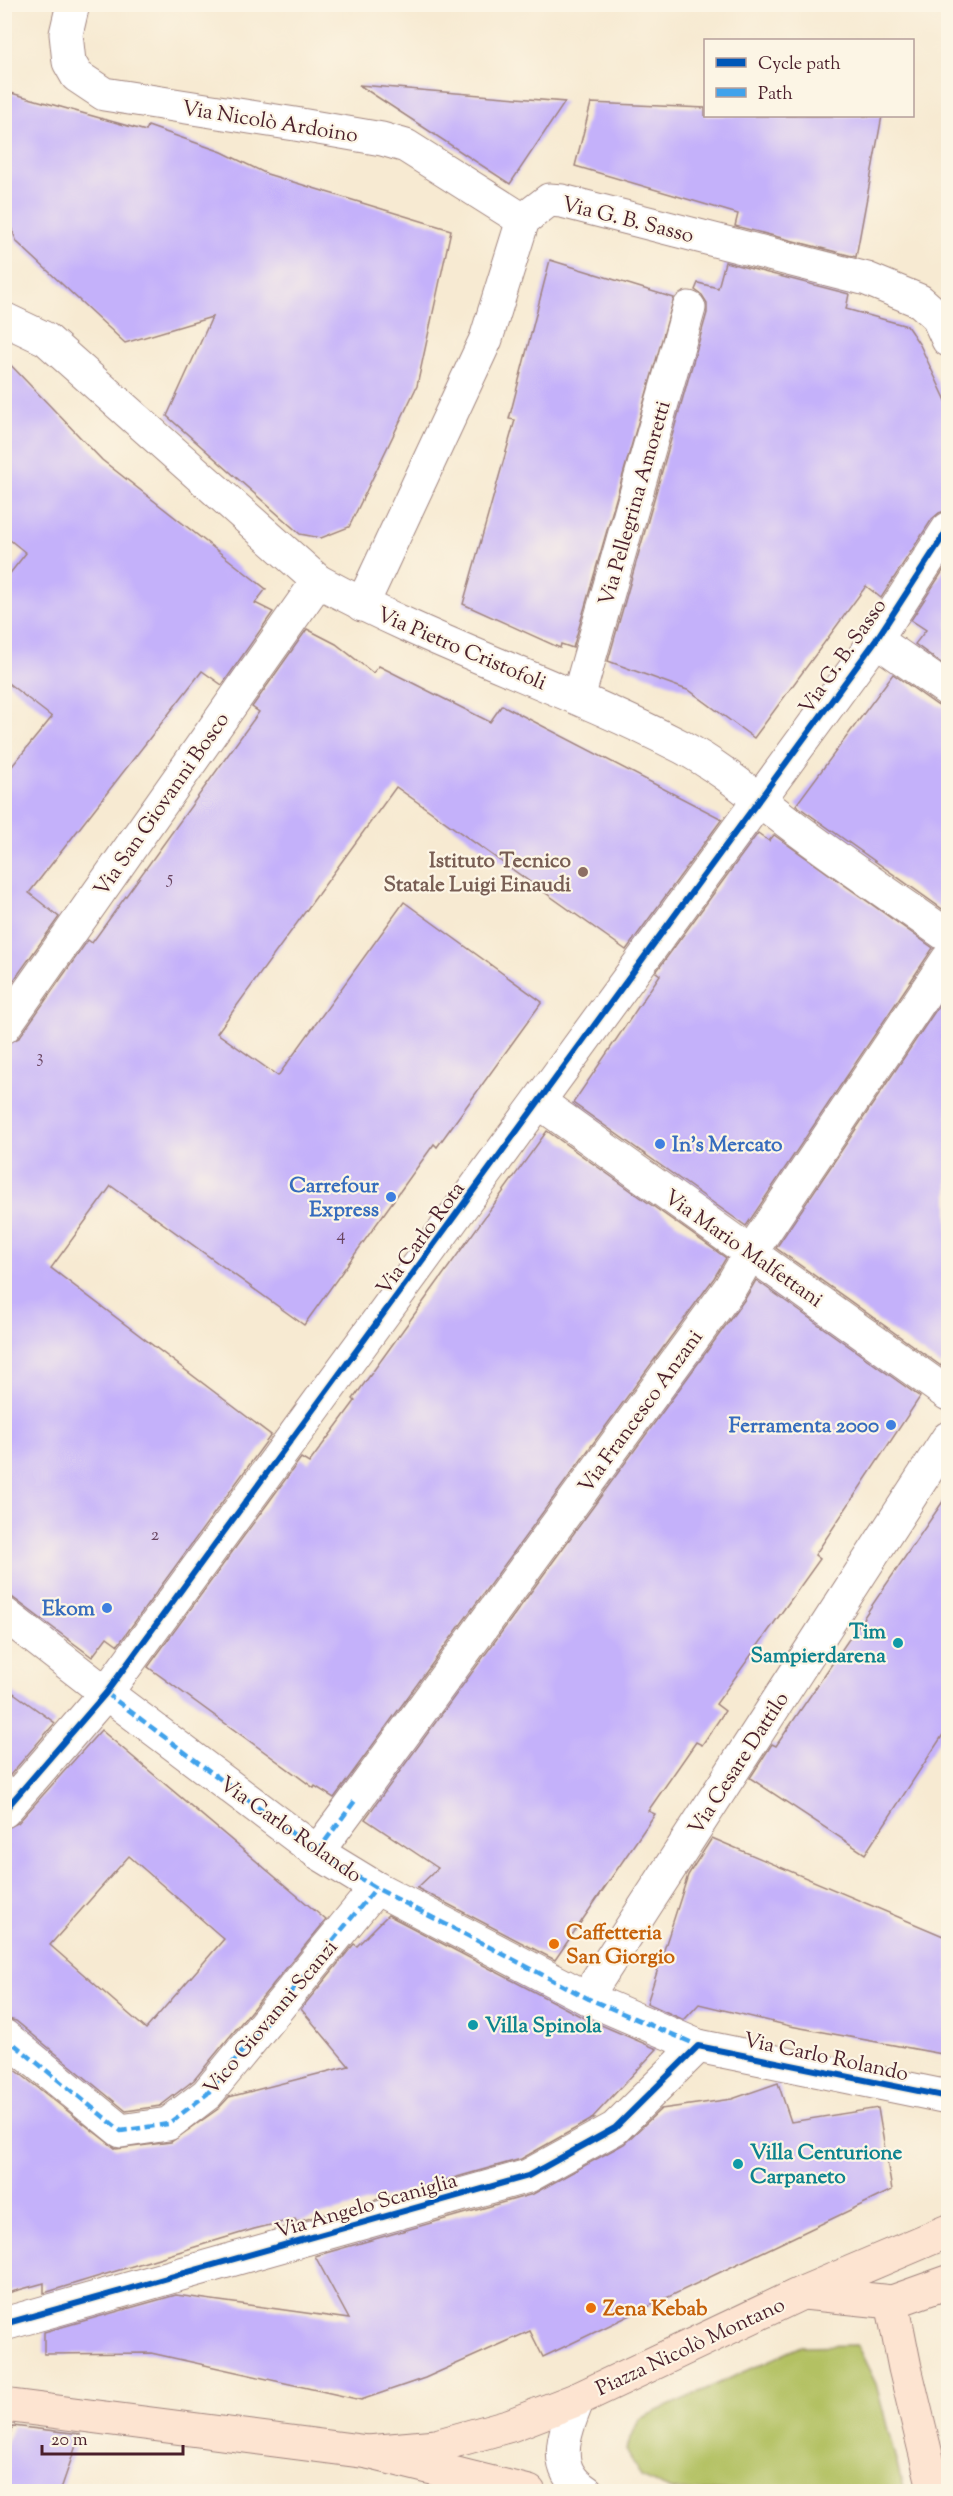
<svg xmlns="http://www.w3.org/2000/svg" width="953" height="2496" font-family="'Sorts Mill Goudy',serif">
	<style>
		.green { fill: #b3c164; stroke: #7e7048; stroke-width: 1.5 }
		.building { fill: #c4b1fa; fill-rule: evenodd }
		.lines { fill: none; stroke-linecap: round; stroke-linejoin: round }
		.pedestrian-casing { stroke: #a0847e; stroke-width: 35 }
		.minor-casing { stroke: #a0847e; stroke-width: 35 }
		.secondary-casing { stroke: #a0847e; stroke-width: 35 }
		.pedestrian { stroke: #fff; stroke-width: 33 }
		.minor { stroke: #fff; stroke-width: 33 }
		.secondary { stroke: #fde4d1; stroke-width: 33 }
		.quiet { stroke: #40a2eb; stroke-width: 4.5; stroke-dasharray: 9 4.5; stroke-linecap: butt }
		.cycleway-casing { stroke: #fcf5e5; stroke-width: 10 }
		.cycleway { stroke: #0057b8; stroke-width: 6 }
		.education-dot { fill: #8d6e63; stroke: #fcf5e5; stroke-width: 2 }
		.shop-dot { fill: #3f7fe0; stroke: #fcf5e5; stroke-width: 2 }
		.culture-dot { fill: #0f9aa8; stroke: #fcf5e5; stroke-width: 2 }
		.food-dot { fill: #e8710a; stroke: #fcf5e5; stroke-width: 2 }
		.labels { text-anchor: middle; stroke-width: 4.5; stroke-linejoin: round; paint-order: stroke }
		.number-label { font-size: 18px; fill: #68445f }
		.street-label { font-size: 21px; fill: #4a1f2b; stroke: #fcf5e5 }
		.education-label { font-size: 21px; font-weight: bold; fill: #785e54; stroke: #fcf5e5; text-anchor: end }
		.shop-label { font-size: 21px; font-weight: bold; fill: #366cbe; stroke: #fcf5e5; text-anchor: end }
		.culture-label { font-size: 21px; font-weight: bold; fill: #0d838f; stroke: #fcf5e5; text-anchor: start }
		.food-label { font-size: 21px; font-weight: bold; fill: #c56008; stroke: #fcf5e5; text-anchor: start }
	</style>
	<rect width="100%" height="100%" fill="#fcf5e5"/>
	<filter id="ink" filterUnits="userSpaceOnUse"><feTurbulence type="fractalNoise" baseFrequency=".0167" numOctaves="2"/><feDisplacementMap in="SourceGraphic" scale="12" xChannelSelector="R" yChannelSelector="G"/><feConvolveMatrix kernelMatrix="1 2 1 2 8 2 1 2 1" color-interpolation-filters="sRGB"/></filter>
	<filter id="wash" filterUnits="userSpaceOnUse"><feTurbulence type="fractalNoise" baseFrequency=".008" numOctaves="4" result="noise"/><feDisplacementMap in="SourceGraphic" scale="24" xChannelSelector="R" yChannelSelector="G"/><feGaussianBlur stdDeviation="1.35" result="paint"/><feColorMatrix in="noise" values="0 0 0 0 0 0 0 0 0 0 0 0 0 0 0 0 0 1.4 0 .05"/><feComposite in="paint" operator="in"/></filter>
	<g filter="url(#wash)">
		<rect width="100%" height="100%" fill="#f7ead2"/>
		<polygon class="green" points="857,2345 876,2384 904,2491 674,2491 641,2477 626,2450 639,2419 802,2346"/>
		<g id="blocks">
			<g class="building">
				<polygon points="359,85 565,102 510,184"/>
				<polygon points="4,91 146,131 148,126 222,152 267,174 451,230 417,386 349,527 321,538 300,534 167,416 212,317 125,343 17,242 4,210"/>
				<polygon points="591,103 705,108 705,116 882,116 856,257 735,226 738,214 575,166"/>
				<polygon points="550,260 674,298 573,648 561,644 560,648 463,604 515,420 509,419"/>
				<polygon points="725,262 849,294 846,309 907,326 920,345 948,405 948,510 939,513 932,519 881,598 866,586 754,738 690,691 608,661 707,313 707,303 702,295 695,290 698,283 718,288"/>
				<polygon points="4,358 102,460 266,589 255,603 273,612 222,685 202,671 29,893 59,917 4,994 4,776 52,717 4,680 4,581 26,553 4,535"/>
				<polygon points="948,563 948,668 915,644 926,630 911,620"/>
				<polygon points="307,629 336,644 373,673 379,666 490,722 502,705 722,819 626,950 396,787 217,1033 278,1076 404,902 542,1002 437,1147 434,1144 304,1325 111,1186 51,1268 271,1435 118,1645 107,1637 92,1657 4,1591 4,1045 19,1038 88,940 92,943 259,712 252,707"/>
				<polygon points="893,674 937,705 948,708 948,913 796,805"/>
				<polygon points="758,833 769,841 774,835 933,948 746,1226 573,1103 660,975 656,972"/>
				<polygon points="948,992 948,1354 941,1366 776,1248"/>
				<polygon points="547,1131 726,1258 714,1278 334,1798 315,1786 314,1788 148,1667 301,1458 309,1463 355,1401 353,1399"/>
				<polygon points="756,1280 920,1397 815,1555 820,1559 716,1704 725,1711 702,1745 696,1742 648,1811 655,1814 555,1960 417,1888 438,1868 365,1819 745,1299"/>
				<polygon points="948,1494 948,1727 865,1854 750,1778 772,1744 776,1746"/>
				<polygon points="4,1686 55,1723 4,1782"/>
				<path d="M101,1730L326,1920L194,2080L160,2106L126,2111L16,2021L4,2018V1829L18,1823ZM129,1856L224,1939L146,2029L50,1945Z"/>
				<polygon points="712,1838 948,1938 948,2055 790,2026 699,2004 684,2020 647,2003 688,1875"/>
				<polygon points="388,1915 580,2016 657,2049 592,2118 594,2118 521,2159 297,2222 295,2219 254,2229 44,2293 44,2283 4,2294 4,2061 116,2149 171,2142 218,2109 229,2097 349,2066 301,2009 354,1944 357,1946"/>
				<polygon points="778,2083 791,2122 878,2108 892,2190 543,2357 530,2331 425,2378 361,2400 151,2353 44,2354 44,2332 176,2295 349,2319 315,2256 533,2194 624,2144 661,2109 732,2099"/>
				<polygon points="13,2426 80,2434 60,2492 4,2492 4,2448"/>
			</g>
		</g>
	</g>
	<g filter="url(#ink)">
		<use href="#blocks" fill-opacity="0" stroke="#a0847e" stroke-width="1.5"/>
		<g class="lines">
			<defs>
				<g id="pedestrian">
					<polyline points="106,1693 317,1852 376,1888 589,1999 698,2046 948,2097"/>
					<polyline points="317,1852 357,1798"/>
					<polyline points="4,2036 121,2131 168,2124 207,2094 376,1888"/>
				</g>
				<g id="minor">
					<polyline points="73,4 66,34 69,62 77,76 104,94 295,124 382,139 406,146 523,220"/>
					<path d="M4,319L46,339L318,581C435,645 563,686 682,747C722,768 757,799 793,826C843,864 897,900 948,936"/>
					<polyline points="362,605 486,339 523,220 549,200 562,201 867,279 920,301 937,316 948,340"/>
					<polyline points="876,640 948,690"/>
					<polyline points="578,698 689,308"/>
					<polyline points="4,1027 318,581"/>
					<polyline points="539,1102 948,1394"/>
					<polyline points="4,1614 106,1693"/>
					<polyline points="357,1798 730,1288 751,1252 948,959"/>
					<polyline points="4,1811 106,1693 876,640 948,529"/>
					<polyline points="589,1999 596,1982 948,1438"/>
					<polyline points="4,2324 528,2176 615,2128 698,2046"/>
					<path d="M578,2399C565,2432 549,2469 587,2492"/>
				</g>
				<g id="secondary">
					<polyline points="804,2293 892,2302 948,2282"/>
					<polyline points="892,2302 905,2368 935,2492"/>
					<polyline points="4,2405 368,2452 529,2492"/>
					<polyline points="368,2452 436,2446 511,2425 578,2399 802,2293 948,2231"/>
				</g>
			</defs>
			<use href="#pedestrian" class="pedestrian-casing"/>
			<use href="#minor" class="minor-casing"/>
			<use href="#secondary" class="secondary-casing"/>
			<use href="#pedestrian" class="pedestrian"/>
			<use href="#minor" class="minor"/>
			<use href="#secondary" class="secondary"/>
			<g class="quiet">
				<polyline points="106,1693 317,1852 376,1888 589,1999 702,2047"/>
				<polyline points="317,1852 357,1798"/>
				<polyline points="4,2036 121,2131 168,2124 207,2094 376,1888"/>
			</g>
			<defs>
				<g id="cycleway">
					<polyline points="4,1811 106,1693 876,640 948,529"/>
					<polyline points="4,2324 528,2176 615,2128 698,2046 948,2097"/>
				</g>
			</defs>
			<use href="#cycleway" class="cycleway-casing"/>
			<use href="#cycleway" class="cycleway"/>
		</g>
	</g>
	<circle class="education-dot" cx="583" cy="872" r="6"/>
	<g class="shop-dot">
		<circle cx="660" cy="1144" r="6"/>
		<circle cx="391" cy="1197" r="6"/>
		<circle cx="891" cy="1425" r="6"/>
		<circle cx="107" cy="1608" r="6"/>
	</g>
	<g class="culture-dot">
		<circle cx="898" cy="1643" r="6"/>
		<circle cx="473" cy="2025" r="6"/>
		<circle cx="738" cy="2164" r="6"/>
	</g>
	<g class="food-dot">
		<circle cx="554" cy="1944" r="6"/>
		<circle cx="591" cy="2308" r="6"/>
	</g>
	<g class="labels">
		<g class="number-label">
			<text x="170" y="883">5</text>
			<text x="40" y="1062">3</text>
			<text x="341" y="1240">4</text>
			<text x="155" y="1540">2</text>
		</g>
		<g class="street-label">
			<text transform="translate(270 121) rotate(9)" y="7">Via Nicolò Ardoino</text>
			<text transform="translate(628 219) rotate(14)" y="7">Via G. B. Sasso</text>
			<text transform="translate(634 503) rotate(-74)" y="7">Via Pellegrina Amoretti</text>
			<text transform="translate(462 648) rotate(23)" y="7">Via Pietro Cristofoli</text>
			<text transform="translate(842 656) rotate(-55)" y="7">Via G. B. Sasso</text>
			<text transform="translate(161 804) rotate(-55)" y="7">Via San Giovanni Bosco</text>
			<text transform="translate(420 1238) rotate(-54)" y="7">Via Carlo Rota</text>
			<text transform="translate(744 1248) rotate(35)" y="7">Via Mario Malfettani</text>
			<text transform="translate(640 1411) rotate(-54)" y="7">Via Francesco Anzani</text>
			<text transform="translate(738 1763) rotate(-57)" y="7">Via Cesare Dattilo</text>
			<text transform="translate(291 1829) rotate(35)" y="7">Via Carlo Rolando</text>
			<text transform="translate(270 2017) rotate(-50)" y="7">Vico Giovanni Scanzi</text>
			<text transform="translate(826 2056) rotate(12)" y="7">Via Carlo Rolando</text>
			<text transform="translate(366 2205) rotate(-16)" y="7">Via Angelo Scaniglia</text>
			<text transform="translate(690 2346) rotate(-25)" y="7">Piazza Nicolò Montano</text>
		</g>
		<g class="education-label">
			<text x="571" y="867">Istituto Tecnico<tspan x="571" dy="24">Statale Luigi Einaudi</tspan></text>
		</g>
		<g class="shop-label">
			<text x="672" y="1151" text-anchor="start">In's Mercato</text>
			<text x="379" y="1192">Carrefour<tspan x="379" dy="24">Express</tspan></text>
			<text x="879" y="1432">Ferramenta 2000</text>
			<text x="95" y="1615">Ekom</text>
		</g>
		<g class="culture-label">
			<text x="886" y="1638" text-anchor="end">Tim<tspan x="886" dy="24">Sampierdarena</tspan></text>
			<text x="485" y="2032">Villa Spinola</text>
			<text x="750" y="2159">Villa Centurione<tspan x="750" dy="24">Carpaneto</tspan></text>
		</g>
		<g class="food-label">
			<text x="566" y="1939">Caffetteria<tspan x="566" dy="24">San Giorgio</tspan></text>
			<text x="603" y="2315">Zena Kebab</text>
		</g>
	</g>
	<rect width="953" height="2496" fill="none" stroke="#fcf5e5" stroke-width="24"/>
	<rect x="704" y="39" width="210" height="78" fill="#fcf5e5" stroke="#b59f9b" stroke-width="1.5"/>
	<rect x="716" y="58" width="30" height="9" fill="#0057b8" stroke="#b59f9b" stroke-width="1.5"/>
	<text x="758" y="69" font-size="18" fill="#4a1f2b">Cycle path</text>
	<rect x="716" y="88" width="30" height="9" fill="#40a2eb" stroke="#b59f9b" stroke-width="1.5"/>
	<text x="758" y="99" font-size="18" fill="#4a1f2b">Path</text>
	<path d="M42 2445v9h141v-9" fill="none" stroke="#4a1f2b" stroke-width="3"/>
	<text x="51" y="2445" font-size="18" fill="#4a1f2b" stroke="#fcf5e5" stroke-width="4.5" paint-order="stroke">20 m</text>
</svg>
